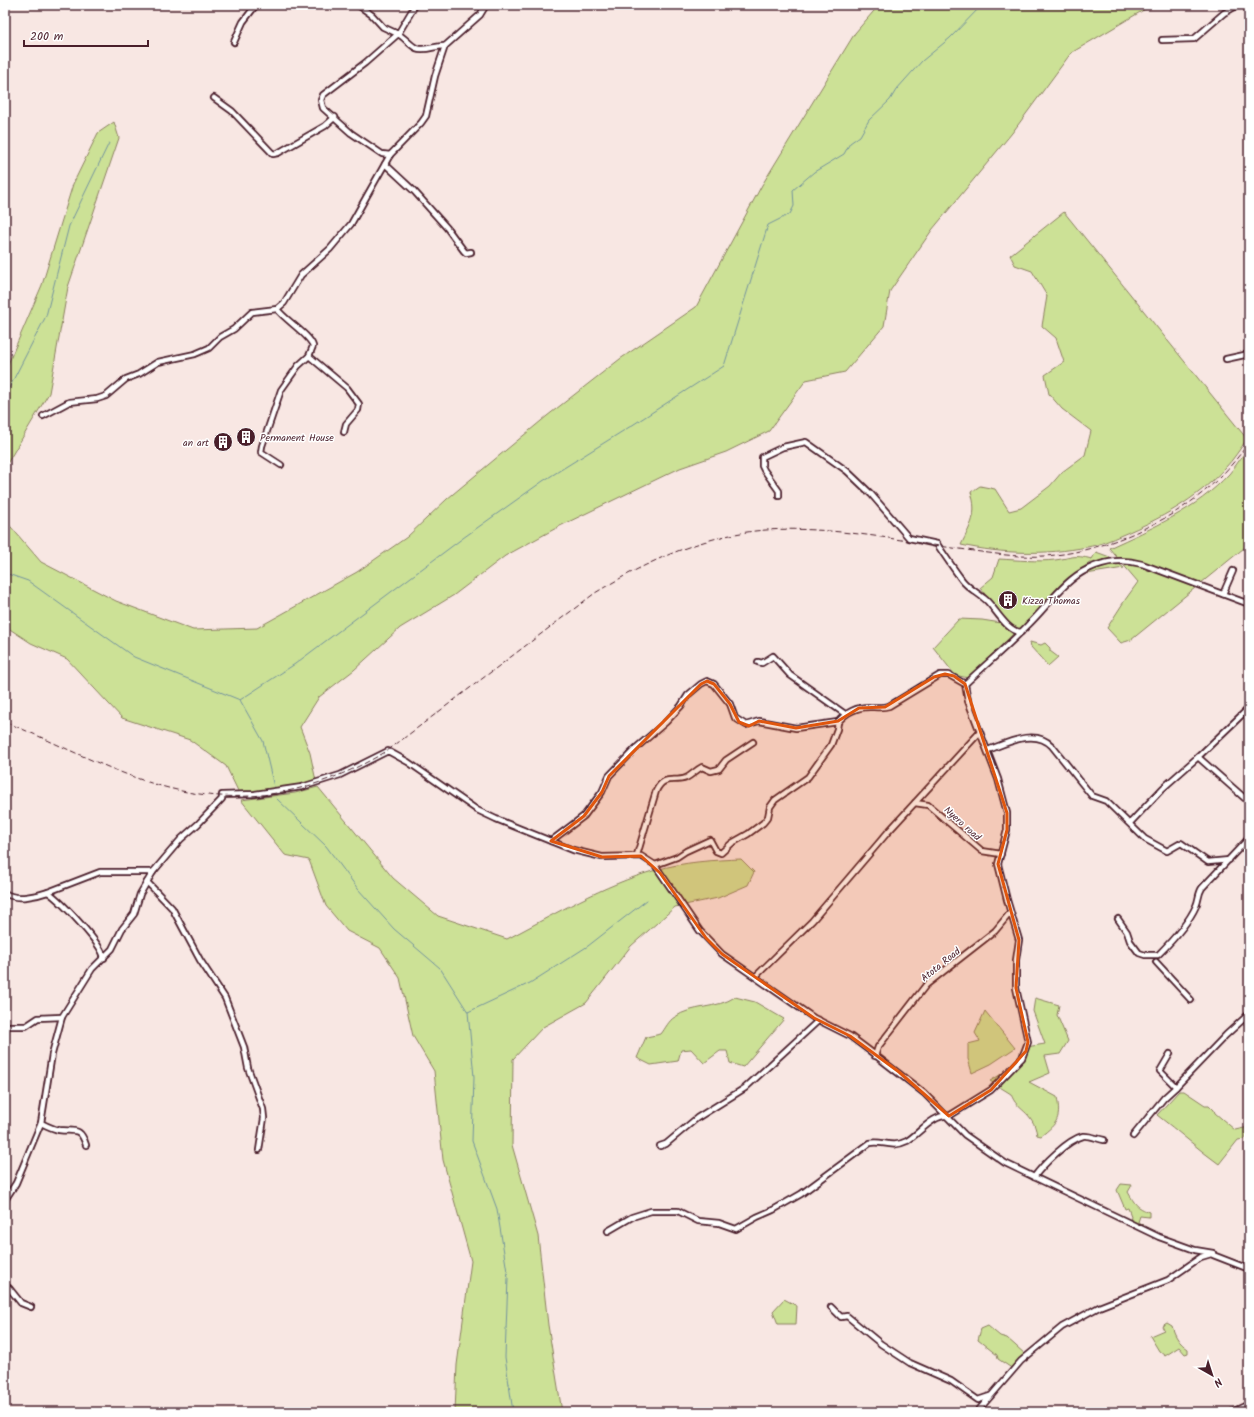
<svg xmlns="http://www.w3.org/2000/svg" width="1254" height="1417" font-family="Kalam,sans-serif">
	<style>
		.green { fill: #cce196; stroke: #8b8060 }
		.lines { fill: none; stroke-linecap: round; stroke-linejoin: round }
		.stream { stroke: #74939e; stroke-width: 1 }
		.minor-casing { stroke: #4a1f2b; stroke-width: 8 }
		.minor { stroke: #fff; stroke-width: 4.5 }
		.rail { stroke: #4a1f2b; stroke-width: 1; stroke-dasharray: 6 3; stroke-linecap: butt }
		.marked { fill: #e0560e; fill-opacity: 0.2; stroke: #e0560e; stroke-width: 3; stroke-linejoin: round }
		.labels { text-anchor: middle; stroke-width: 3; stroke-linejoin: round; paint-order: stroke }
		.poi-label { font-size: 10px; fill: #4a1f2b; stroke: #fff; text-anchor: start }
		.street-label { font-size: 10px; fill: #4a1f2b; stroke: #fff }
	</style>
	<rect width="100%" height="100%" fill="#f8e7e3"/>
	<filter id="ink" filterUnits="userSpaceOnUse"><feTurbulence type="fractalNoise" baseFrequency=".025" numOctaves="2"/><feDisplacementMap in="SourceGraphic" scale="8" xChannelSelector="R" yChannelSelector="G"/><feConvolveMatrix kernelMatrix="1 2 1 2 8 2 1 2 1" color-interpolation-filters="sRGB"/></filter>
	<g filter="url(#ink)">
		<g class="green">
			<polygon points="879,5 1152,5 1071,53 1012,133 932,230 890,291 884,326 845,372 806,380 769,431 726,452 680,468 560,526 505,556 454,595 400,628 354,670 319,697 300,727 310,753 316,781 294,788 239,793 226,766 190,740 122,718 67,659 31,643 5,626 5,520 41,562 116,601 193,630 257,628 357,572 407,537 447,499 547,416 620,359 696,307 762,185 855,33"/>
			<polygon points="114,122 119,138 68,287 49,393 5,467 5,371 42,285 73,184 98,133"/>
			<path d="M1064,212L1247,439C1240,449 1233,460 1225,468C1196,500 1160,519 1122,535C1111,540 1099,545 1087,547C1045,555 1003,554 961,545C971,524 978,515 971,492L980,486L995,489L1009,511L1021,508L1050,486L1062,472L1085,455L1091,431L1062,409L1049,394L1045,375L1064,362L1056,338L1042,326L1047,296L1032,271L1015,265L1010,255Z"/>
			<path d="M1249,447V544L1131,640L1121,643L1107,628L1125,600L1138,582L1109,548C1152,528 1196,510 1229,474C1236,466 1242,456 1249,447Z"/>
			<path d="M1096,552L1110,557L1124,568L1086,574L1091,562L1073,575L1034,615L1022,631L1012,627L980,588L993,577L999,559C1018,560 1037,562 1055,560C1072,558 1073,554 1092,559Z"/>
			<polygon points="959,619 982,620 1001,623 1013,634 968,678 955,675 933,647"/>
			<polygon points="1030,642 1041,645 1045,643 1050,648 1050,651 1058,657 1048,666 1031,647"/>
			<path d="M318,787L393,878L438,916L507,939C555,914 603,885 656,870C683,862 713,860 741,859L754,872L748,885L718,898L675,907L631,946L586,1003L543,1027L513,1059L512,1145L538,1236L548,1325L562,1412H455L457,1365L471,1261L443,1160L434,1071L413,1036L400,978L380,948L347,931L326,906L309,860L285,855L241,800L295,793Z"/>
			<path d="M735,997L755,1002L784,1019L743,1067L730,1063L727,1051H720L704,1063L691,1049L681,1050L678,1061L651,1065L637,1058L646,1037L661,1034C665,1029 669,1020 675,1017C692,1005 717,1009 735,997Z"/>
			<path d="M1035,998L1059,1005L1057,1015L1068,1041L1060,1054L1045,1056L1050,1073L1029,1082L1057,1097C1061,1118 1058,1123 1041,1136L1037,1135C1033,1110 1017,1112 1011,1094L990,1081C1006,1072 1016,1063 1026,1047L1045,1044L1033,1011Z"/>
			<polygon points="985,1011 1015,1048 991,1064 972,1073 968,1059 968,1044 980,1041 975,1033"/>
			<path d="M1179,1091H1184L1205,1105H1209L1214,1110L1215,1113L1235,1130L1249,1127L1245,1139L1238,1140L1219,1164C1198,1149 1178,1131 1157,1115Z"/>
			<path d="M1121,1184L1132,1185L1128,1192C1135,1204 1136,1207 1149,1212V1217L1140,1216L1138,1222L1143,1225L1142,1228L1130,1223L1131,1216L1128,1208L1125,1209L1117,1190Z"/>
			<polygon points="784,1299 797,1306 796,1324 778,1324 773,1311"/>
			<path d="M1167,1323L1172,1326C1175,1336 1179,1343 1188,1349V1353L1185,1354L1179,1347L1165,1356L1159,1351L1150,1336L1164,1330L1162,1326Z"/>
			<polygon points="988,1326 1000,1336 1007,1338 1025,1354 1013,1369 998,1359 997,1355 978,1340 981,1329"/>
		</g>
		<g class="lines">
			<g class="stream">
				<polyline points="5,396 46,316 69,226 109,143"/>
				<polyline points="5,573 28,581 134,657 240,700 263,741 274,787"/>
				<polyline points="240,700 295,664 463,538 543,481 631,426 724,366 768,225 790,214 794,206 793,190 814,172 844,154 850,143 860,136 869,120 890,100 896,90 922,61 950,38 982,5"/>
				<polyline points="276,798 326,846 358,889 394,929 440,968 468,1012 474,1077 472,1141 497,1209 508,1278 505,1357 513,1412"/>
				<polyline points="468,1012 530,983 588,946 647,900"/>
			</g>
			<defs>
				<g id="minor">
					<polyline points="358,5 372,15 383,27 398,34 414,7"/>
					<polyline points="1162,40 1194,39 1224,13 1238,5"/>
					<polyline points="234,42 243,22 256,5"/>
					<polyline points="214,98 232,111 273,154 278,153 325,126 335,117"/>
					<path d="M390,155L382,154L351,133L323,108L321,100L323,95L365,63L398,34C404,37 410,45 416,48C425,52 436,45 445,46"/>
					<polyline points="385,164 414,191 447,228 464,251 466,253 471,252"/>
					<path d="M277,309C285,320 310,335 313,346L309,356L298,366L281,390L262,446L261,452L281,465"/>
					<polyline points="309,356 347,388 359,404 358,410 346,424 344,432"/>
					<polyline points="1226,359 1249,354"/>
					<polyline points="43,416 69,402 97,399 106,396 126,379 139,374 158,362 195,354 209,348 220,337 234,329 252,312 277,309 284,303 301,275 330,249 351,224 390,155 421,123 426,116 435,76 445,46 480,15 486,5"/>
					<path d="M779,496V491L764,470L762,466V457L783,447L806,442L847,471L871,494L909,538L937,544C945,556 953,568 962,580C968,588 978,593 986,600C995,608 1007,632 1021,632"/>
					<polyline points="1223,594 1233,571"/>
					<polyline points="758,662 762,663 773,656 790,675 845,714"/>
					<path d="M988,750C1007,743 1035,728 1052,746L1092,796L1106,801L1145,839L1167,851L1181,843L1208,862L1229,860"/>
					<polyline points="1198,757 1249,708"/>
					<polyline points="915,803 928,805 982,851 1001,854"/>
					<polyline points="1130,823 1163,788 1198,757 1249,802"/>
					<polyline points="551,841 584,816 602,792 609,776 636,748 666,722 681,706 688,695 701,684 707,681 714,684 730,704 735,718 746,725 759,721 796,728 838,722"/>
					<path d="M637,855L656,791C664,774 674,783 686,778C692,775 696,770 702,767L711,771L719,769L726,760L753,742"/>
					<path d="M655,865L677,857L686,851L710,840L716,851L721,853L732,843L748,834L763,823L768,817L770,807L775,800L808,777L831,745L837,729L838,722C847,711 858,706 873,707C879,707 883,708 889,706L940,675H949L965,684"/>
					<polyline points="147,882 172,908 200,960 225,998 244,1047 248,1068 263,1109 264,1118 259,1150"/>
					<polyline points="48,892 100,872 153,872"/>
					<path d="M5,893C15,901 37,896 48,892C61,901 102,944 104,958"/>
					<path d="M1118,919L1127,932L1130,941L1139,953L1145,955H1158C1171,942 1189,922 1196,906C1199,900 1198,894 1202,888L1249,838"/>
					<polyline points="1156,962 1191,1000"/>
					<polyline points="756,976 812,921 888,832 980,732"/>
					<polyline points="5,1026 26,1026 38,1018 62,1017"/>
					<polyline points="1170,1054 1160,1071 1176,1087 1226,1035 1249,1014"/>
					<polyline points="875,1056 878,1047 926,985 995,931 1010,913"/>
					<path d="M41,1123C47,1126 53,1129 59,1130C74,1132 80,1126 86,1145"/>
					<polyline points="1133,1136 1164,1098 1176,1087"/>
					<polyline points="660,1146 666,1144 697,1118 745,1088 819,1020"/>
					<path d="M1034,1177C1043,1165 1067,1140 1083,1136C1089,1135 1098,1139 1104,1140"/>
					<polyline points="5,1200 16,1183 41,1123 52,1054 62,1017 92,969 112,949 122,929 134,914 140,894 153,872 181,839 198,824 222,799 222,795 255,794 302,787 340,775 388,751 408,762 477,810 496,819 573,850 602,857 641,856 655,865 700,931 722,954 814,1018 850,1036 870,1051 924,1093 965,1135 1005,1163 1159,1237 1195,1250 1213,1253 1213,1255 1249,1269"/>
					<path d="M608,1231L632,1217L651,1211H678L698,1221L719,1223L736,1229L757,1217L773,1210L801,1194L870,1143C883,1140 891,1149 907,1141C920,1133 933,1114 949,1116L991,1090L1022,1058L1028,1042L1016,988V960L1019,940L1007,900L998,864L1007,830V813L998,779L968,701L965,684C986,664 1008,646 1028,625C1047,607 1064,580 1088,569C1107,560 1123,559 1142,564L1249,604"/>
					<polyline points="5,1287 9,1288 21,1303 31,1307"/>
					<polyline points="831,1307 841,1317 847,1316 881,1344 910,1363 951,1381 978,1400 990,1396"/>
					<polyline points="977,1412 1021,1361 1062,1327 1099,1307 1168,1280 1201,1257 1211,1254"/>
					<polyline points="1232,1412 1249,1404"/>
				</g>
			</defs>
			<use href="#minor" class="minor-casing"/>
			<use href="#minor" class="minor"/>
			<path class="rail" d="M5,722C53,741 99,766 148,782C233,810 311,796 387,751L595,593C646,562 705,534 766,530C829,526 891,539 953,548C989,553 1026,560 1063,554C1091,550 1121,540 1147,527C1189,508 1223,480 1249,442"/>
		</g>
	</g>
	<path class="marked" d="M945,674L954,676L965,684L1007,813V830L998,864L1019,940L1016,988L1028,1042L1026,1051L991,1090L949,1116L899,1072L850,1036L814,1018L722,954L706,938L660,873L641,856L602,857L551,841L584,816L602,792L609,776L701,684L707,681L714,684L730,704L739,722L749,726L759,721L796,728L838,721L859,708L885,707L934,677Z"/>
	<defs>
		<symbol id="building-disc" viewBox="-11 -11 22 22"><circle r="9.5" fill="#4a1f2b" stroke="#fff"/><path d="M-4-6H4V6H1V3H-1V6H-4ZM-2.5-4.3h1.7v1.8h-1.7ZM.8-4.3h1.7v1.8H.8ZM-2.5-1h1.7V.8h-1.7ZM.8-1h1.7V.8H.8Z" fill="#fff"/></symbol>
	</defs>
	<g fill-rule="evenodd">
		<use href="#building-disc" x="235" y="426" width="22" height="22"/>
		<use href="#building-disc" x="212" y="431" width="22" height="22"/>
		<use href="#building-disc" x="997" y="589" width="22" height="22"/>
	</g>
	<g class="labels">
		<g class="poi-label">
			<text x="260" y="441">Permanent House</text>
			<text x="209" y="446" text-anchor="end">an art</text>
			<text x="1022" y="604">Kizza Thomas</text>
		</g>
		<g class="street-label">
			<text transform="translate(963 823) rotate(42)" y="4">Nyero road</text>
			<text transform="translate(940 964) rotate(-39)" y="4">Atota Road</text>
		</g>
	</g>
	<rect width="1254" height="1417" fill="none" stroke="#fff" stroke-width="20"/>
	<rect x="10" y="10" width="1234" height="1397" fill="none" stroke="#4a1f2b" stroke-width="1.5" filter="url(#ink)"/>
	<g transform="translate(1212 1375) rotate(141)" stroke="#ffffff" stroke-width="3" paint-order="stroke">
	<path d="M0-3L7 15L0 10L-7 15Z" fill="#4a1f2b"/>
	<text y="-6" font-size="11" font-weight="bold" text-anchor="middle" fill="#4a1f2b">N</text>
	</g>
	<path d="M24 40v6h124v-6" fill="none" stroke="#4a1f2b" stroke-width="2"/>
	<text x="30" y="40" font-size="12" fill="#4a1f2b" stroke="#ffffff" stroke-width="3" paint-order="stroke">200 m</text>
</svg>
